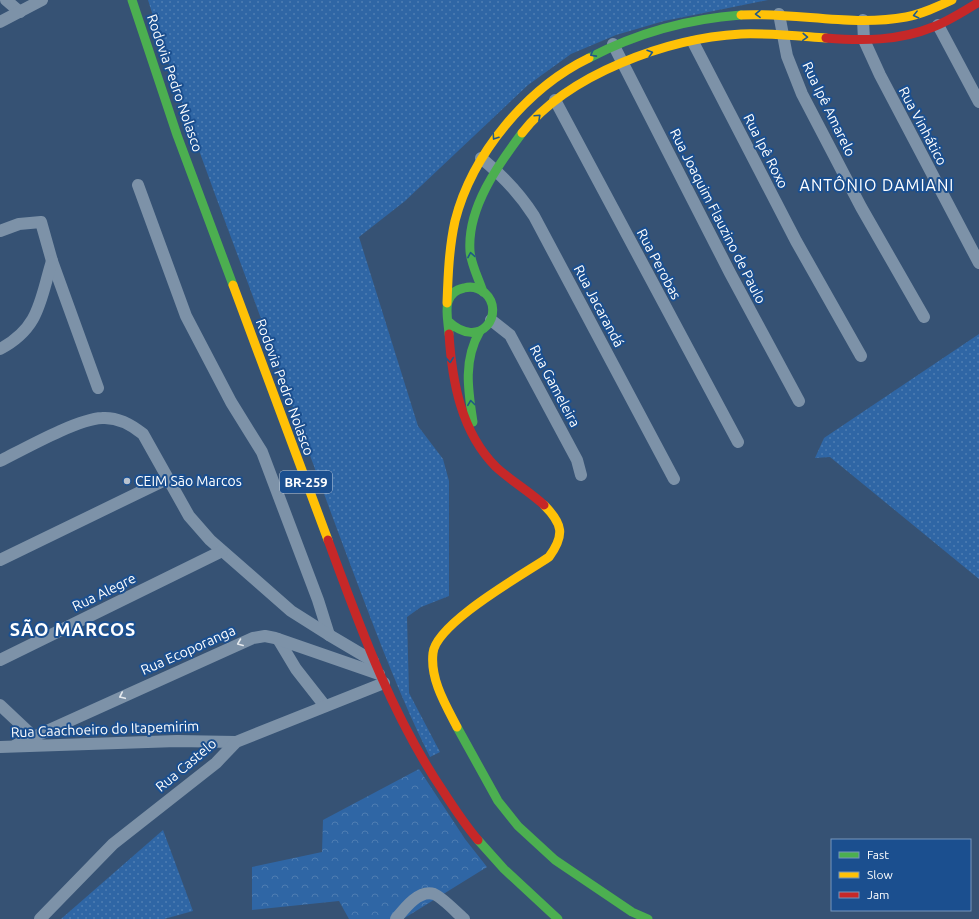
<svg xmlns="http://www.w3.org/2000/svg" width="979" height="919" font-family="Ubuntu,sans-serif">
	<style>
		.grass { fill: url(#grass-dots) }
		.forest { fill: url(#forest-crowns) }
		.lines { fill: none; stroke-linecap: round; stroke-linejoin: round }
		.street { stroke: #7d92a8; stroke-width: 12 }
		.fast { stroke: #4caf50; stroke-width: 9 }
		.slow { stroke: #ffc107; stroke-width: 9 }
		.jam { stroke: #c62828; stroke-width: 9 }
		.oneway { stroke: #205989 }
		.oneway2 { stroke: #e5e9ee }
		.poi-dot { fill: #b9c2ce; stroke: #1b4f8f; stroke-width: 1.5 }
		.labels { text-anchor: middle; stroke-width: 4; stroke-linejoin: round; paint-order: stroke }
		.shield { fill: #1b4f8f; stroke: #bbcadd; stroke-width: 1 }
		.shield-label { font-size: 13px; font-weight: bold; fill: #fff }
		.street-label { font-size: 14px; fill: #fff; stroke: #1b4f8f }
		.poi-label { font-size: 14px; fill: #fff; stroke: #1b4f8f; text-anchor: start }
		.quarter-label { font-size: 16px; letter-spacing: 1px; fill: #fff; stroke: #1b4f8f }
		.district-label { font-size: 18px; font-weight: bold; letter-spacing: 1px; fill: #fff; stroke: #1b4f8f }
	</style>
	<defs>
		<pattern id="grass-dots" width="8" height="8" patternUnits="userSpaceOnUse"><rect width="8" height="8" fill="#2f66a5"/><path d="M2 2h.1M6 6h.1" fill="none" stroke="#4e7db2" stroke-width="1.8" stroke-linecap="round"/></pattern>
		<pattern id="forest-crowns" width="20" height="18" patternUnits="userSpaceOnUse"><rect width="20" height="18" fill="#2f66a5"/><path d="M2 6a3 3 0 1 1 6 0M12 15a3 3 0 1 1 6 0" fill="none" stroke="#4e7db2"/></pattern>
	</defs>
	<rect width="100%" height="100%" fill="#365274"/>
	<g class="grass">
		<path d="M148,0H768L664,21L616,35L571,54L528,85L405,201L359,237L418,426L443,459L449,481V596L421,607L407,617L409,693L440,752L430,757C402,701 380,643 358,585C330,511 303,437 277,363C234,242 186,123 148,0Z"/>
		<polygon points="979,334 979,579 830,457 815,458 824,438"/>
		<polygon points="163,830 193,911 164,919 61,919"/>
	</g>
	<polygon class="forest" points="419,769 465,839 487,867 403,919 349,919 339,901 252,910 252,867 322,852 323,820"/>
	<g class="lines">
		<g class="street">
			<polyline points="6,0 20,12"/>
			<polyline points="779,14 787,56 802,94 861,207 924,317"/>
			<polyline points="863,20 864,40 880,75 979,263"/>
			<polyline points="0,22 42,0"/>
			<polyline points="938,25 979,102"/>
			<polyline points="693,42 796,241 861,356"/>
			<polyline points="613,44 730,273 799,401"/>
			<polyline points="555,100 738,442"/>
			<path d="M481,158C502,175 520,194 534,216L674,479"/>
			<polyline points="138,185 186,316 231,402 262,452 318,600 329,635"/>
			<polyline points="0,231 19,224 41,222 52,261 98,388"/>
			<polyline points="491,320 510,335 577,460 581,475"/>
			<path d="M0,349C40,328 40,300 52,261"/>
			<path d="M0,461C24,449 77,419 102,418C117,417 132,425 143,434L189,516L210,540L291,611L329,635L373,661"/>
			<polyline points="0,560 167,479"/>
			<polyline points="278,639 296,669 325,706"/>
			<polyline points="0,660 222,551"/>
			<polyline points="0,705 34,737"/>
			<polyline points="16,745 253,638 265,636 275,638 379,674"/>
			<polyline points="0,747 177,741 236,742"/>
			<polyline points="40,919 113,844 216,763 236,742 384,683"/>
			<path d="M396,919C404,909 419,889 434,894C442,897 457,913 464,919"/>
		</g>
		<g class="fast">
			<polyline points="132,0 177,135 233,285"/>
			<path d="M589,58C637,33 686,19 741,15"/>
			<path d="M483,292C479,279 471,265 470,251C467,208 498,165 522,133"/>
			<path d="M448,321C481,352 506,312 485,293C479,288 471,286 464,288C440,293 448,317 449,334"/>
			<path d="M473,422C468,390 463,360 480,331"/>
			<polyline points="457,727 498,801 518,826 555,860 632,912 648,919"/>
			<polyline points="478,840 504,869 558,919"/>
		</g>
		<g class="slow">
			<path d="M741,15C796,12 851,27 906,17C922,14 937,7 952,0"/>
			<path d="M522,133C568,74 668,38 741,34C770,33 798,36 826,38"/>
			<polyline points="233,285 328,540"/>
			<path d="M447,303C448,276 449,248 455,221C472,154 527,88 589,58"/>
			<path d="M457,727C445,704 430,679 433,653C436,623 524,574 549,557C565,535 563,524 544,505"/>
		</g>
		<g class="jam">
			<path d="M826,38C862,41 899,41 933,27C949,21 964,11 979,2"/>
			<path d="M449,334C452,381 461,432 496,467C511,481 529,491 544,505"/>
			<path d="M328,540C360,627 391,714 443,791C454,808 465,825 478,840"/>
		</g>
	</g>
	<defs><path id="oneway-chevron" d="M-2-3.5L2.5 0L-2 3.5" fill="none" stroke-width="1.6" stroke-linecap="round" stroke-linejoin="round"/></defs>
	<g class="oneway">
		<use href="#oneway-chevron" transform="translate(758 14) rotate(179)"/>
		<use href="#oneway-chevron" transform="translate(916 15) rotate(166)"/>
		<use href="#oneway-chevron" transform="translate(805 37) rotate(3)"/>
		<use href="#oneway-chevron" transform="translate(650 53) rotate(-17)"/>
		<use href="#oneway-chevron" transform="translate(593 54) rotate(152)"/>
		<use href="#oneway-chevron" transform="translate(538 117) rotate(-43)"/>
		<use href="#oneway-chevron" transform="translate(495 137) rotate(124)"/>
		<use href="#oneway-chevron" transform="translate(471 255) rotate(-100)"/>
		<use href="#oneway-chevron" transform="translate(450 360) rotate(84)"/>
		<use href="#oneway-chevron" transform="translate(471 403) rotate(-97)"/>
	</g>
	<g class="oneway2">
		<use href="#oneway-chevron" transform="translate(240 643) rotate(158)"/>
		<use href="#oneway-chevron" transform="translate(122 696) rotate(155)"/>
	</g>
	<circle class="poi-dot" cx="127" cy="481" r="4"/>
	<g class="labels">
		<rect class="shield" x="280" y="471" width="52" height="22" rx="3"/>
		<g class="shield-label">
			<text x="306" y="487">BR-259</text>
		</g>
		<g class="street-label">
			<text transform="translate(175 83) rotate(71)" y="5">Rodovia Pedro Nolasco</text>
			<text transform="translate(829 109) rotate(64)" y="5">Rua Ipê Amarelo</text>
			<text transform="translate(923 126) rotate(62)" y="5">Rua Vinhático</text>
			<text transform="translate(766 151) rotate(63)" y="5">Rua Ipê Roxo</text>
			<text transform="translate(718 216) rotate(63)" y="5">Rua Joaquim Flauzino de Paulo</text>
			<text transform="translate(659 264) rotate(62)" y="5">Rua Perobas</text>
			<text transform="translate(599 306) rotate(62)" y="5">Rua Jacarandá</text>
			<text transform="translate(555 386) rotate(62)" y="5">Rua Gameleira</text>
			<text transform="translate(285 387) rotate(70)" y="5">Rodovia Pedro Nolasco</text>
			<text transform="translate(104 592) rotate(-26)" y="5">Rua Alegre</text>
			<text transform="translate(188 650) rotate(-24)" y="5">Rua Ecoporanga</text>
			<text transform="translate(105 729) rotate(-2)" y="5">Rua Caachoeiro do Itapemirim</text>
			<text transform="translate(186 765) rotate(-40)" y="5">Rua Castelo</text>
		</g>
		<g class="poi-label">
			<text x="135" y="486">CEIM São Marcos</text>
		</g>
		<g class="quarter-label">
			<text x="877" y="191">ANTÔNIO DAMIANI</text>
		</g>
		<g class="district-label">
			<text x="73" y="636">SÃO MARCOS</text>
		</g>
	</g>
	<rect x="831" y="839" width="140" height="72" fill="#1b4f8f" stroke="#7695bc"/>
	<rect x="839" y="852" width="20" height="6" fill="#4caf50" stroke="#7695bc"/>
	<text x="867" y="859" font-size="12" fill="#ffffff">Fast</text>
	<rect x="839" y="872" width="20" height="6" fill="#ffc107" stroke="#7695bc"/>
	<text x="867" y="879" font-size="12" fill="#ffffff">Slow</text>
	<rect x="839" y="892" width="20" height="6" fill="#c62828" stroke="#7695bc"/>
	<text x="867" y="899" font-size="12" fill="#ffffff">Jam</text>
</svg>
